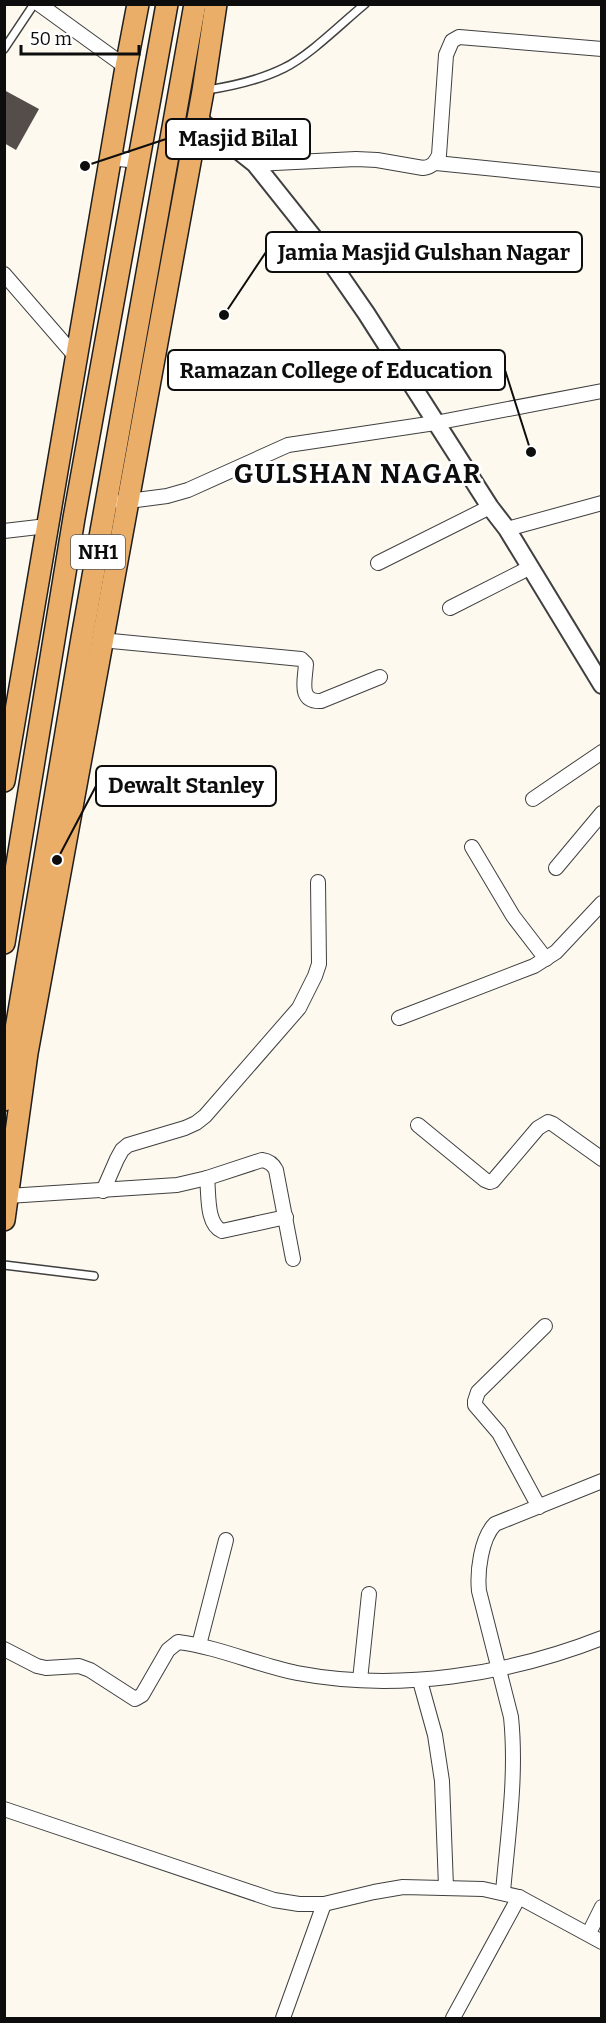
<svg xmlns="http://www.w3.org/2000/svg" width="606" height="2023" font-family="Bitter,serif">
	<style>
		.building { fill: #544d4a }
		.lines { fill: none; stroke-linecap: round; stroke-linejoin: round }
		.service-casing { stroke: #404040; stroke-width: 10 }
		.minor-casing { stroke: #404040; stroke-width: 16 }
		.tertiary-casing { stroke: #404040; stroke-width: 20 }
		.trunk-casing { stroke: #1e1e1e; stroke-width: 24 }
		.service { stroke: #fff; stroke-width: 7 }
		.minor { stroke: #fff; stroke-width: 14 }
		.tertiary { stroke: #fff; stroke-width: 16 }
		.trunk { stroke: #eaae68; stroke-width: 21 }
		.labels { text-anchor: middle; stroke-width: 6; stroke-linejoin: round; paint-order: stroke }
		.shield { fill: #fff; stroke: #565656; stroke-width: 1.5 }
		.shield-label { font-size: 20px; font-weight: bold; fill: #0d0d0d }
		.district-label { font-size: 27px; font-weight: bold; letter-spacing: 1.5px; fill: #0d0d0d; stroke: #fff }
		.leader { fill: none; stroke: #0d0d0d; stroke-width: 2 }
		.callout-dot { fill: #0d0d0d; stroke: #fff; stroke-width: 2 }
		.callout { fill: #fff; stroke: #0d0d0d; stroke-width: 2 }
		.callout-label { font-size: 22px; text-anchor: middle; font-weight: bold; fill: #0d0d0d }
	</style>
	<rect width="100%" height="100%" fill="#fdf9ee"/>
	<polygon class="building" points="4,90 39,109 16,150 4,143"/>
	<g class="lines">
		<defs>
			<g id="service">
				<polyline points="4,49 34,4"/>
				<path d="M207,90C233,86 260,80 284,68C309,56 342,23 365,4"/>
				<polyline points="4,1265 94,1276"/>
			</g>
			<g id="minor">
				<polyline points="39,4 126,67"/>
				<polyline points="110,158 138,161"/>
				<polyline points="436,163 602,180"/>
				<path d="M255,164L356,159L377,160L423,168C432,167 435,163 439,155L446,55L452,41L459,37L602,49"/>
				<polyline points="4,274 76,357"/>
				<polyline points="121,502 167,496 188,490 288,445 435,423 602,391"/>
				<polyline points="507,529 602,503"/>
				<polyline points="4,531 47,526"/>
				<polyline points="378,563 490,507"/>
				<polyline points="450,608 529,568"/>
				<path d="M101,640L301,659L306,664C305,681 298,702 321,701L380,677"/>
				<polyline points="533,799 602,752"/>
				<polyline points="472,847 513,916 546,959"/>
				<polyline points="556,868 602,813"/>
				<polyline points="399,1018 534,966 556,952 602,903"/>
				<polyline points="418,1125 485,1180 490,1182 493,1181 538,1128 548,1122 553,1124 602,1159"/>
				<path d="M207,1178C209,1194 206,1224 222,1231L286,1217"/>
				<polyline points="103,1191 117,1159 122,1150 128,1145 185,1128 196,1123 205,1116 299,1008 315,976 319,964 318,882"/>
				<path d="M8,1196L177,1185L207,1178L262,1160C269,1161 273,1164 276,1170L293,1259"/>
				<polyline points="539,1507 499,1433 475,1405 475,1401 478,1392 545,1326"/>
				<polyline points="199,1645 226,1540"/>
				<path d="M4,1649L37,1666L46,1668L79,1666L90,1670L135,1699L142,1695L168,1650L178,1642C219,1647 257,1665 297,1673C397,1692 508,1675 602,1638"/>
				<polyline points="360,1680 369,1594"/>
				<polyline points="420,1681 435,1735 442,1781 446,1887"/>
				<polyline points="4,1809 274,1900 299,1904 324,1904 374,1892 403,1887 483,1889 519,1897 602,1942"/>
				<path d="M503,1892C508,1834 517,1775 511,1717L479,1591C477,1572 481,1538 495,1524L602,1481"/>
				<polyline points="589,1933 602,1907"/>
				<polyline points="283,2018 324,1904"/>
				<polyline points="453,2018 519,1897"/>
			</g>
			<polyline id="tertiary" points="197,118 255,164 314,238 366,313 490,507 507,529 602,685"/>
			<g id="trunk">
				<polyline points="4,781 126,67 138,4"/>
				<polyline points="4,943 74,518 167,4"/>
				<polyline points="4,1100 82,638 195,4"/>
				<polyline points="4,1220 27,1053 203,91 216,4"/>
			</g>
		</defs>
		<use href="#service" class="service-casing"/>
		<use href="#minor" class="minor-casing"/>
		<use href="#tertiary" class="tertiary-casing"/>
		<use href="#trunk" class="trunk-casing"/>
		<use href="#service" class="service"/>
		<use href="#minor" class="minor"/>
		<use href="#tertiary" class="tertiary"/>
		<use href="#trunk" class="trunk"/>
	</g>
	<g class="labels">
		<rect class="shield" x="71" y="535" width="54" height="34" rx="4.5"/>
		<g class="shield-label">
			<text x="98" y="559">NH1</text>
		</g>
		<g class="district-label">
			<text x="358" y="483">GULSHAN NAGAR</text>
		</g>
	</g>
	<path class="leader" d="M85 166L166 139M224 315L266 252M531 452L505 370M57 860L96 786"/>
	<g class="callout-dot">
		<circle cx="85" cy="166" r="6"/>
		<circle cx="224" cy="315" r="6"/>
		<circle cx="531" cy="452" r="6"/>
		<circle cx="57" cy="860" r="6"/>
	</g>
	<g class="callout">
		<rect x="166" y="119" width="144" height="40" rx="6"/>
		<rect x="266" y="232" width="316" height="40" rx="6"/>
		<rect x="168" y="350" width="337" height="40" rx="6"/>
		<rect x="96" y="766" width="180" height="40" rx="6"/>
	</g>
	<g class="callout-label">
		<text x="238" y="146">Masjid Bilal</text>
		<text x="424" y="260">Jamia Masjid Gulshan Nagar</text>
		<text x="336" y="378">Ramazan College of Education</text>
		<text x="186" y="793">Dewalt Stanley</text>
	</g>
	<rect width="606" height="2023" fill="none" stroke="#0d0d0d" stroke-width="12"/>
	<path d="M21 45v9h118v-9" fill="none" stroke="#0d0d0d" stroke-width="3"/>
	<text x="30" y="45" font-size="18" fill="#0d0d0d" stroke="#ffffff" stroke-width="4.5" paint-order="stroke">50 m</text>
</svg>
